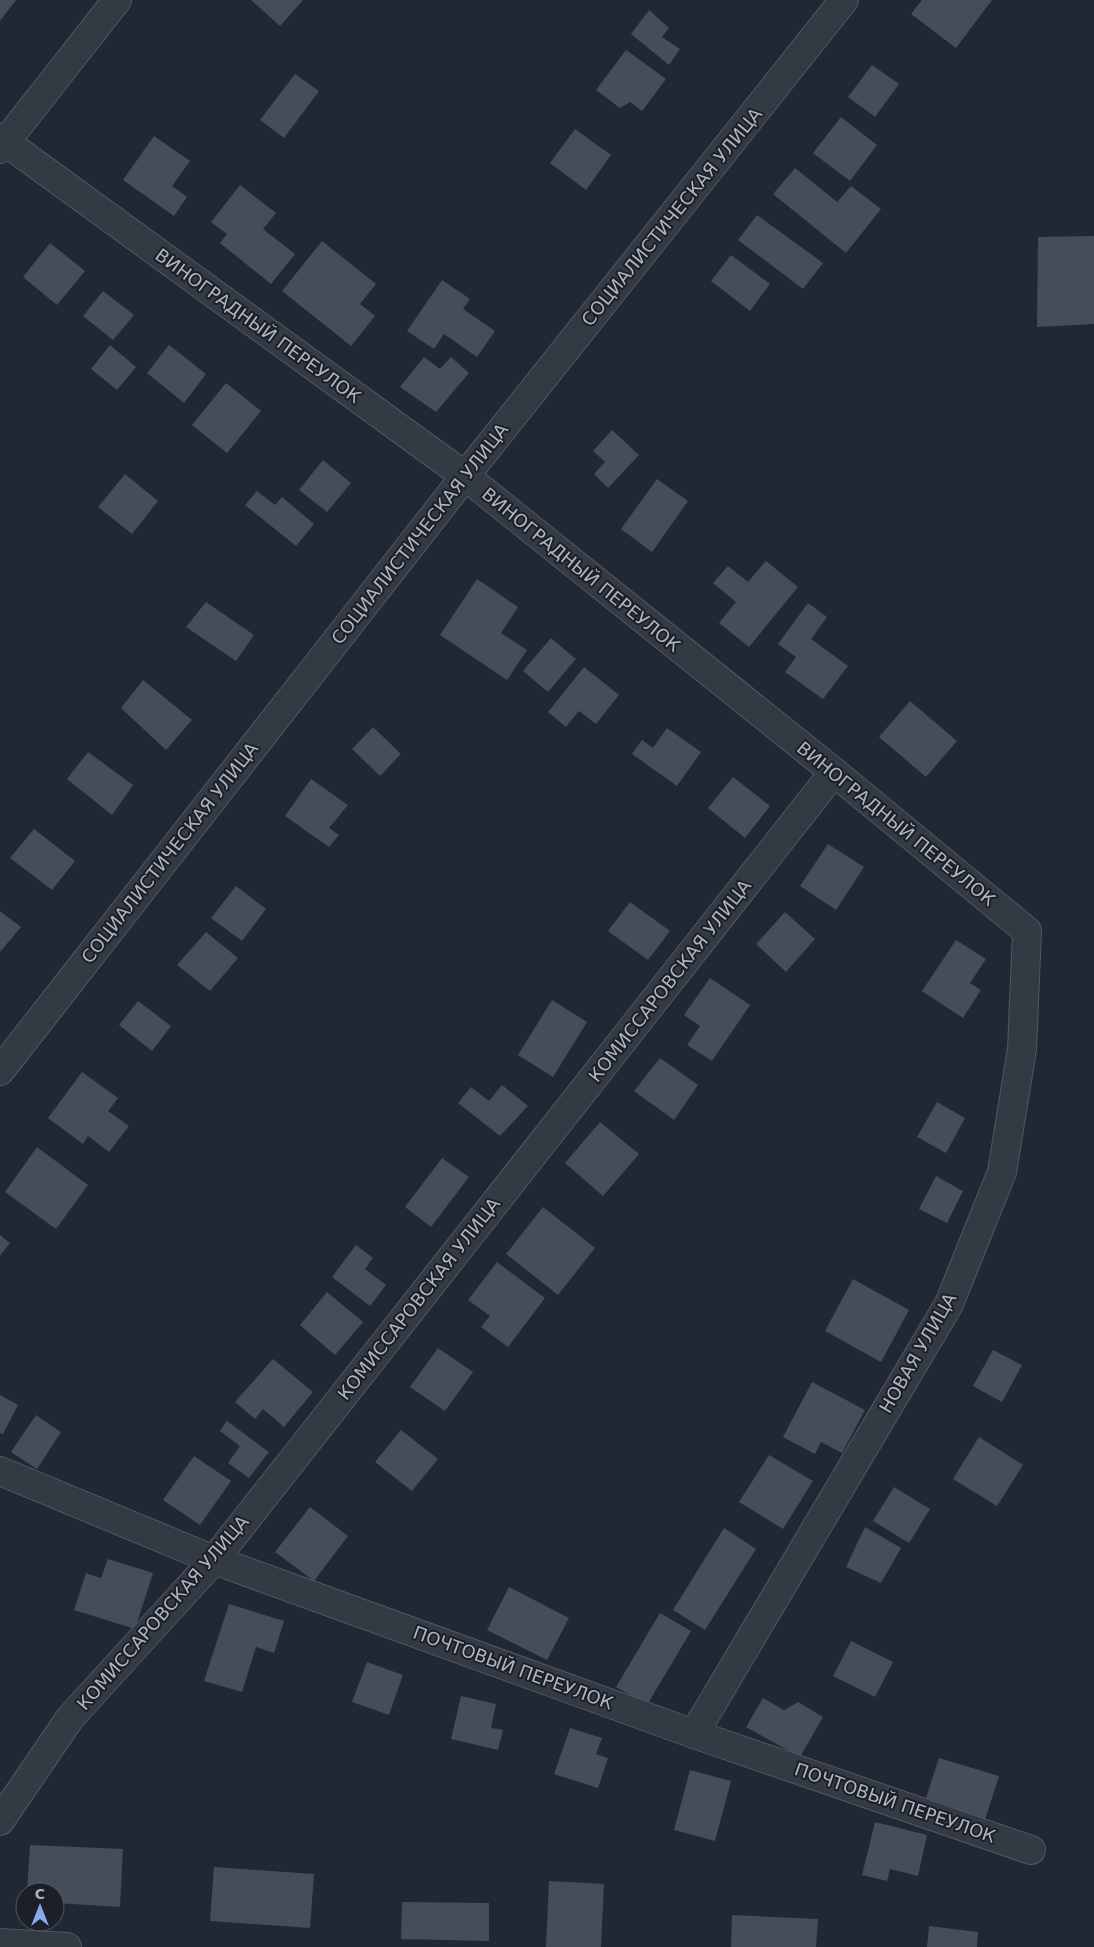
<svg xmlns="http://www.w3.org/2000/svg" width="1094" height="1947" font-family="'DejaVu Sans',sans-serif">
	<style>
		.building { fill: #454d5a }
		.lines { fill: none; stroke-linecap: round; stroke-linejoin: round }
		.minor-casing { stroke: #525762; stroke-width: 30 }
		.minor { stroke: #343a44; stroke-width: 28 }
		.labels { text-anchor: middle; stroke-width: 4; stroke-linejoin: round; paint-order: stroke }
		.street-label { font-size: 18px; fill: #aeb4c1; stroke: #1a1f28 }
	</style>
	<rect width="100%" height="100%" fill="#212833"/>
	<g class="building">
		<polygon points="0,0 16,0 0,21"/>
		<polygon points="251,0 303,0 280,26"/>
		<polygon points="922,0 992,0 956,48 911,14"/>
		<polygon points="649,10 669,28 662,37 680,49 669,65 631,34"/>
		<polygon points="626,50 666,79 642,111 630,102 620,108 596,90"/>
		<polygon points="872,65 899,84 875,117 848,97"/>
		<polygon points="295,74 319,91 284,138 260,120"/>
		<polygon points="841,117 877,145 850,181 813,153"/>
		<polygon points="575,129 611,155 586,190 550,163"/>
		<polygon points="154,136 190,161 172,186 187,197 174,216 123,180"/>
		<polygon points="795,168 837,202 851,186 881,209 846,253 773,194"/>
		<polygon points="240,185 276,213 263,229 295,254 271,284 220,243 227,234 211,222"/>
		<polygon points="757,215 823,263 803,289 738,240"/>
		<polygon points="1094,236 1094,324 1037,327 1038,237"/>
		<polygon points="322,241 376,284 360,304 375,316 351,346 282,291"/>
		<polygon points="50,243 85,271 57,305 23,277"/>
		<polygon points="731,255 770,284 750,311 711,281"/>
		<polygon points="442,280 470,299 463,309 495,331 477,357 444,334 434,349 407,331"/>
		<polygon points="103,291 134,315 113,340 83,316"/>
		<polygon points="110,345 136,367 117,390 91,369"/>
		<polygon points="169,345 206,374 184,403 147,373"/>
		<polygon points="424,357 440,369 451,357 469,373 436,412 400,387"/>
		<polygon points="226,383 261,411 227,453 192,425"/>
		<polygon points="612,430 639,455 608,488 594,474 605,462 593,451"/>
		<polygon points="323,460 351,483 327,512 299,490"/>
		<polygon points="125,474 158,501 132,534 98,507"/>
		<polygon points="657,479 688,501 652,552 621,529"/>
		<polygon points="257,491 275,505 282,497 314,524 296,546 245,505"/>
		<polygon points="766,561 798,587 749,647 719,623 736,602 713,583 728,566 748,582"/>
		<polygon points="477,579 518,607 501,633 527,650 507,680 440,635"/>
		<polygon points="206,602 254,635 236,661 186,627"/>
		<polygon points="808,603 827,617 811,639 848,666 823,699 785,672 796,657 778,644"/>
		<polygon points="551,638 576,659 548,692 523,671"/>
		<polygon points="584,667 619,695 596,724 579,711 566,727 548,712"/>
		<polygon points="143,680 192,720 166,750 121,708"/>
		<polygon points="910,701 957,741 926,777 879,737"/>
		<polygon points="373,727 401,754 380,776 352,749"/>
		<polygon points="667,728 701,752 677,786 632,754 642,740 653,748"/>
		<polygon points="88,752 133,785 112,815 67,779"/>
		<polygon points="733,777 770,806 745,838 708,808"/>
		<polygon points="311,779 348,805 329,828 339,835 329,847 285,816"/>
		<polygon points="34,829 75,861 52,890 10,858"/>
		<polygon points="828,844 864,867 836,910 800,886"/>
		<polygon points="236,886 266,909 242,941 211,918"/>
		<polygon points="630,902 670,931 648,960 608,931"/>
		<polygon points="0,911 21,927 0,952"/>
		<polygon points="785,912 815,939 786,972 756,944"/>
		<polygon points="206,932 238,958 210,991 177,965"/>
		<polygon points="956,940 986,959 970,983 981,990 963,1018 922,991"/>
		<polygon points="710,978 750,1005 712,1061 687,1045 700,1026 684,1015"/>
		<polygon points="552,1000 587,1022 553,1077 518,1055"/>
		<polygon points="138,1001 171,1026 152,1051 119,1025"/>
		<polygon points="660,1058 698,1085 674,1120 634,1091"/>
		<polygon points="82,1072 118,1098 108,1111 129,1126 109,1152 88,1136 83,1144 48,1118"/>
		<polygon points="502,1085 528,1106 500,1136 458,1103 471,1087 489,1101"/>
		<polygon points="937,1102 965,1118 946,1153 917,1137"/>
		<polygon points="600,1122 639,1154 603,1196 565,1163"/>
		<polygon points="37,1147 88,1185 56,1229 5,1192"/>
		<polygon points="442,1158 469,1177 431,1227 405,1207"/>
		<polygon points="936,1176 963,1191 947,1223 919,1209"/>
		<polygon points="543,1207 595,1248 558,1295 506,1254"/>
		<polygon points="0,1235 10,1243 0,1256"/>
		<polygon points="356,1245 373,1258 365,1269 386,1285 370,1306 332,1277"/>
		<polygon points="497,1262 545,1298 508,1347 481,1327 490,1316 468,1300"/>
		<polygon points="853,1279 909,1310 881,1362 825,1331"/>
		<polygon points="327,1292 363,1322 335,1355 300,1325"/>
		<polygon points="438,1348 473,1372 445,1411 410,1387"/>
		<polygon points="993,1350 1022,1365 1002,1402 973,1386"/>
		<polygon points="273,1359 313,1392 284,1427 263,1409 255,1419 235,1402"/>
		<polygon points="812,1382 865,1410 842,1453 821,1442 815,1454 783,1437"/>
		<polygon points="0,1395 18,1405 3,1434 0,1433"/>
		<polygon points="36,1415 61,1432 37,1469 11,1452"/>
		<polygon points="227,1421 269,1452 249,1478 228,1463 240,1446 220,1431"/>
		<polygon points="401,1430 438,1459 412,1491 375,1462"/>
		<polygon points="979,1437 1023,1465 997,1506 953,1479"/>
		<polygon points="769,1455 813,1481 783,1529 739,1502"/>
		<polygon points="194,1456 231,1481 200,1525 163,1500"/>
		<polygon points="894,1487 930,1509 909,1543 873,1521"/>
		<polygon points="310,1507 348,1536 314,1581 275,1552"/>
		<polygon points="865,1527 901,1548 881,1583 846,1567"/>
		<polygon points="724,1528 756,1549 705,1630 673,1610"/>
		<polygon points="108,1559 153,1573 135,1629 74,1610 86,1573 101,1578"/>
		<polygon points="509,1587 569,1618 547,1660 487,1630"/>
		<polygon points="229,1604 284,1621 274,1653 256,1647 242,1692 204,1681"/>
		<polygon points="660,1613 691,1631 647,1705 616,1687"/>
		<polygon points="851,1641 893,1662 875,1697 833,1676"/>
		<polygon points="367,1662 403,1675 389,1715 352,1702"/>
		<polygon points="461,1696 496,1704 491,1728 503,1730 498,1750 451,1739"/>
		<polygon points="763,1698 784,1710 798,1702 823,1717 800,1757 746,1727"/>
		<polygon points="570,1728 602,1738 596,1754 608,1758 598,1788 554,1774"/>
		<polygon points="939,1758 999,1776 984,1823 924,1804"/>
		<polygon points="690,1770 731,1781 715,1841 674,1830"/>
		<polygon points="875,1822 927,1835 918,1876 890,1869 887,1881 862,1875"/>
		<polygon points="30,1845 123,1849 120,1907 55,1903 55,1892 27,1892"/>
		<polygon points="214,1867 314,1874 310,1928 210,1921"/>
		<polygon points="549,1881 604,1884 601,1947 546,1947"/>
		<polygon points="402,1902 489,1903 489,1941 401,1939"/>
		<polygon points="732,1915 818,1919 816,1947 731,1947"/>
		<polygon points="929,1926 978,1932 977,1947 927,1947"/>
	</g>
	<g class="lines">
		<defs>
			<g id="minor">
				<polyline points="0,138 465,476 834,772 1027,931 1022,1049 1002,1172 949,1304 694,1734"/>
				<polyline points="0,149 117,0"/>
				<polyline points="0,1071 465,476 844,0"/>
				<polyline points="0,1471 214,1560 694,1734 1031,1850"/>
				<polyline points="0,1821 70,1718 214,1560 834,772"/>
				<polyline points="0,1943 67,1947"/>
			</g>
		</defs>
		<use href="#minor" class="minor-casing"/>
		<use href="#minor" class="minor"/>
	</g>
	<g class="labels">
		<g class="street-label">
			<text transform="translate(672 217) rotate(-51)" y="6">СОЦИАЛИСТИЧЕСКАЯ УЛИЦА</text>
			<text transform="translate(258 326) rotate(36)" y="6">ВИНОГРАДНЫЙ ПЕРЕУЛОК</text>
			<text transform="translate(420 534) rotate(-52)" y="6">СОЦИАЛИСТИЧЕСКАЯ УЛИЦА</text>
			<text transform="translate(581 570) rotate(39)" y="6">ВИНОГРАДНЫЙ ПЕРЕУЛОК</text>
			<text transform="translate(896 824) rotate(39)" y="6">ВИНОГРАДНЫЙ ПЕРЕУЛОК</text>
			<text transform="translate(170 853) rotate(-52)" y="6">СОЦИАЛИСТИЧЕСКАЯ УЛИЦА</text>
			<text transform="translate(670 981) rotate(-52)" y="6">КОМИССАРОВСКАЯ УЛИЦА</text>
			<text transform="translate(419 1299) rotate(-52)" y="6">КОМИССАРОВСКАЯ УЛИЦА</text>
			<text transform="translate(918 1353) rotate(-60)" y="6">НОВАЯ УЛИЦА</text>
			<text transform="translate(163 1613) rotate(-49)" y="6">КОМИССАРОВСКАЯ УЛИЦА</text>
			<text transform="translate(513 1668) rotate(20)" y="6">ПОЧТОВЫЙ ПЕРЕУЛОК</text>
			<text transform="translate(895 1803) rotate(19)" y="6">ПОЧТОВЫЙ ПЕРЕУЛОК</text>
		</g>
	</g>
	<g transform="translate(40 1907)"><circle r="24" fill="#1a1f28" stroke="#555b65"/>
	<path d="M0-4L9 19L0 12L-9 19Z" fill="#89a9eb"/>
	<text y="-8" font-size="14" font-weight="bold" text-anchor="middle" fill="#aeb4c1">С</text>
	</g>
</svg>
